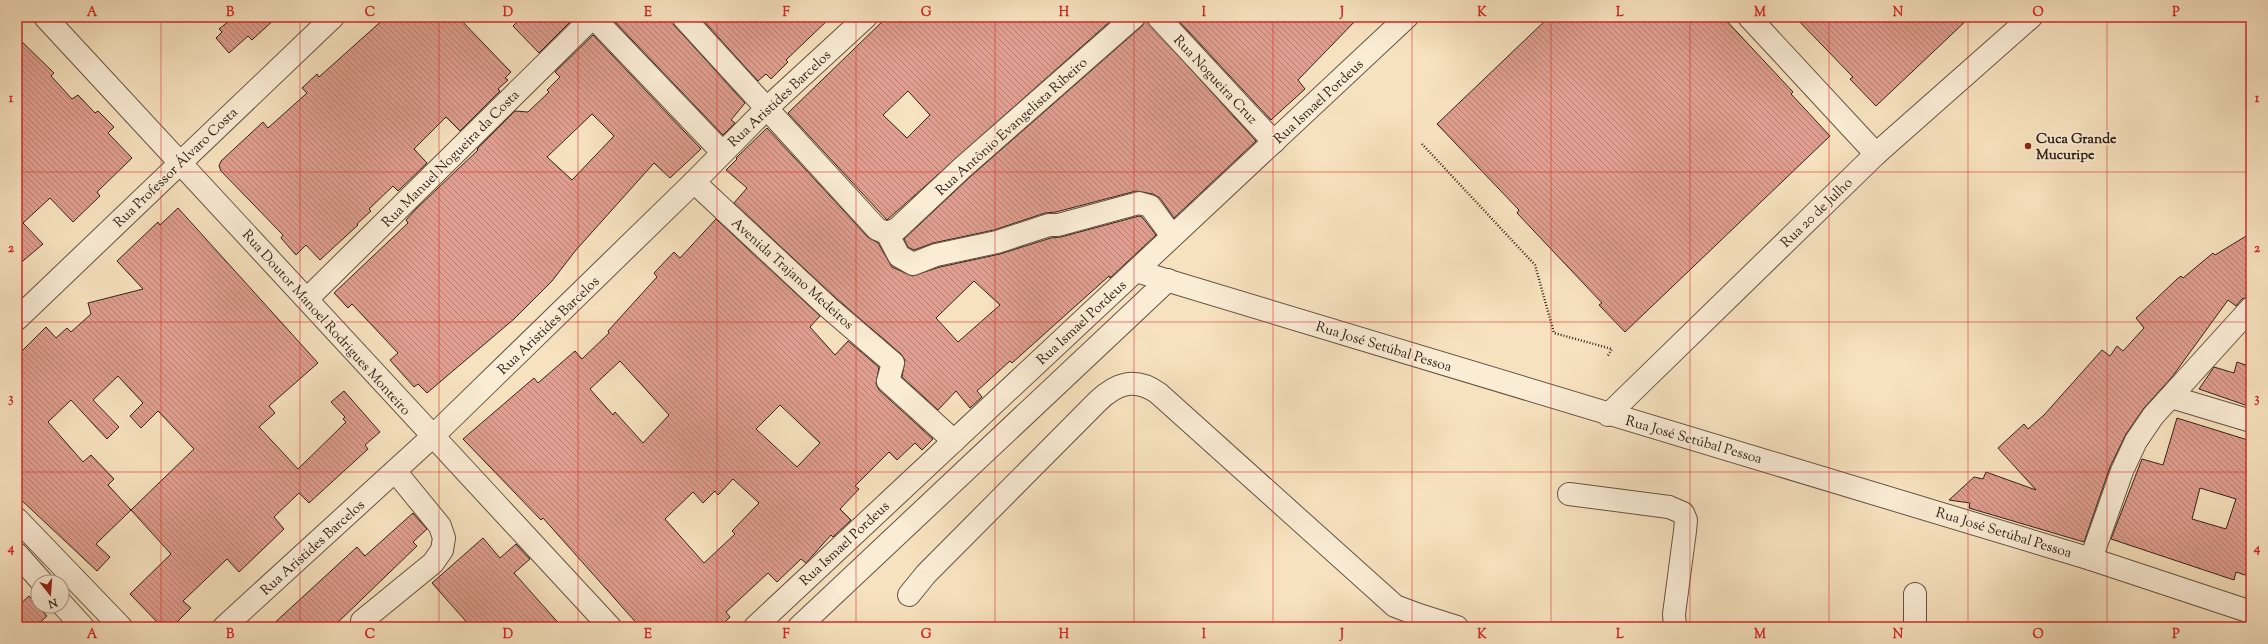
<svg xmlns="http://www.w3.org/2000/svg" width="2268" height="644" font-family="'Sorts Mill Goudy',serif">
	<style>
		.building { fill: url(#building-back-hatch); stroke: #35221a; fill-rule: evenodd }
		.lines { fill: none; stroke-linecap: round; stroke-linejoin: round }
		.minor-casing { stroke: #665243; stroke-width: 24 }
		.path { stroke: #35221a; stroke-width: 2.5; stroke-dasharray: 1 2; stroke-linecap: butt }
		.minor { stroke: #faecd5; stroke-width: 22 }
		.grid { fill: none; stroke: #d62828; stroke-width: 1; stroke-opacity: 0.55 }
		.poi-dot { fill: #8f2418; stroke: #faecd5; stroke-width: 1.5 }
		.labels { text-anchor: middle; stroke-width: 3.5; stroke-linejoin: round; paint-order: stroke }
		.street-label { font-size: 14px; fill: #35221a; stroke: #faecd5 }
		.poi-label { font-size: 14px; font-weight: bold; fill: #35221a; stroke: #faecd5; text-anchor: start }
		.neatline { fill: none; stroke: #d62828; stroke-width: 1.5 }
		.grid-label { font-size: 13px; text-anchor: middle; font-weight: bold; fill: #d62828 }
	</style>
	<defs>
		<pattern id="building-back-hatch" width="6" height="6" patternUnits="userSpaceOnUse"><rect width="6" height="6" fill="#df9e8f"/><path d="M-1 5l2 2M0 0l6 6M5-1l2 2" fill="none" stroke="#b68074"/></pattern>
	</defs>
	<rect width="100%" height="100%" fill="#f7e2bf"/>
	<filter id="stains"><feTurbulence type="fractalNoise" baseFrequency=".005" numOctaves="4"/><feColorMatrix values="0 0 0 0 .2 0 0 0 0 .09 0 0 0 0 .02 0 0 0 .5 -.17"/></filter>
	<radialGradient id="worn" r=".72"><stop offset=".6" stop-color="#630" stop-opacity="0"/><stop offset="1" stop-color="#630" stop-opacity=".3"/></radialGradient>
	<g class="building">
		<polygon points="234,17 277,17 252,40 248,36 229,53 216,38 222,32 219,29"/>
		<polygon points="386,17 458,17 511,72 505,78 508,80 498,89 500,91 460,131 446,117 414,149 427,163 398,191 393,186 369,209 371,211 357,224 358,225 320,260 306,245 296,255 281,238 283,235 221,171 219,166 221,161 263,122 268,128 307,93 302,88 317,74 319,77"/>
		<polygon points="522,17 575,17 539,53 513,26"/>
		<polygon points="610,17 671,17 674,25 745,103 731,120 735,123 723,135"/>
		<polygon points="700,17 831,17 786,60 788,62 771,79 766,74 758,81"/>
		<path d="M887,17H1115L887,220L788,113ZM908,91L930,115L907,138L883,115Z"/>
		<polygon points="1175,17 1359,17 1298,80 1305,89 1271,120"/>
		<polygon points="1549,17 1723,17 1793,92 1791,94 1830,136 1625,332 1599,305 1602,303 1517,213 1519,210 1437,124"/>
		<polygon points="1795,17 1970,17 1876,106 1850,79 1853,77"/>
		<polygon points="1146,20 1256,141 1174,218 1160,198 1153,194 1136,191 1056,212 1045,213 994,230 933,243 914,250 908,247 904,239 970,177 1142,26"/>
		<path d="M593,35L701,149L670,178L654,163L576,250L552,281L514,319L427,393L418,384L414,387L390,360L398,353L352,304L348,308L334,293L408,223L406,220L416,209L478,150L477,149L515,111L528,112L549,92L547,90L560,77L555,72ZM592,114L614,136L572,180L547,157Z"/>
		<polygon points="17,37 54,73 51,76 72,99 78,95 95,113 98,111 114,127 108,133 132,158 97,192 100,196 73,222 50,198 23,223 43,244 17,266"/>
		<path d="M767,128L868,237L878,243L892,267L912,276L940,267L1000,254L1051,238L1061,237L1139,216L1142,217L1156,235L1110,278L1109,276L1012,363L1010,361L977,391L982,397L970,408L956,391L938,410L902,377L905,360L901,354L837,299L734,203L747,188L726,170L737,159L736,158ZM974,281L1000,305L958,342L936,318Z"/>
		<path d="M178,208L318,363L269,406L275,413L259,427L298,469L346,422L343,419L345,417L331,402L344,391L380,432L365,445L368,449L309,503L299,493L274,517L284,529L239,572L227,559L183,601L191,608L172,627H162L130,594L171,554L131,510L96,544L110,557L97,571L17,496V356L46,327L56,338L67,328L71,332L91,314L88,303L143,289L117,261L158,222L160,225ZM118,376L143,403L130,416L141,428L158,411L194,449L131,510L108,485L114,479L91,455L83,462L48,422L71,400L107,439L119,427L93,400Z"/>
		<path d="M716,219L820,316L810,327L835,355L848,341L879,367L876,384L879,390L933,439L922,450L915,443L897,460L889,452L855,486L859,489L840,509L851,520L850,521L833,537L831,535L806,563L801,559L777,582L768,573L726,612L730,617L720,627H640L543,518L541,520L463,439L534,378L538,383L575,351L582,359L609,333L608,331L657,277L654,273L674,252L680,258ZM620,361L669,415L643,443L615,412L613,415L590,389ZM780,405L820,443L797,467L756,429ZM733,479L759,503L732,531L735,534L704,563L665,519L693,492L703,503L715,491L718,495Z"/>
		<polygon points="2251,233 2251,296 2242,299 2236,306 2228,300 2172,377 2144,408 2126,434 2110,467 2084,542 1969,508 1970,503 1949,500 1974,477 1983,479 1986,472 2036,490 1998,448 2024,424 2028,429 2044,415 2102,350 2110,356 2117,346 2123,351 2144,328 2136,318 2177,279 2181,276 2183,278 2213,253 2215,255"/>
		<polygon points="2237,362 2251,367 2251,407 2199,389 2214,367 2234,373"/>
		<path d="M2177,418L2251,441V577L2236,572L2234,580L2111,539L2142,459L2163,465ZM2200,488L2236,499L2226,529L2192,519Z"/>
		<polygon points="413,513 427,529 413,542 417,546 333,627 270,627 357,547 365,556"/>
		<polygon points="483,538 500,558 516,544 530,559 514,573 562,627 471,627 432,583"/>
		<polygon points="29,596 47,616 35,627 17,627 17,607"/>
	</g>
	<g class="lines">
		<defs>
			<g id="minor">
				<polyline points="45,17 610,627"/>
				<polyline points="593,17 722,152"/>
				<polyline points="683,17 877,229 887,233 899,256 913,264 936,255 997,242 1049,225 1058,225 1139,203 1150,206 1172,236"/>
				<polyline points="1158,17 1274,142"/>
				<polyline points="1749,17 1876,154"/>
				<polyline points="694,182 829,308 893,363 888,381 954,441"/>
				<polyline points="887,233 897,229 962,168 1134,17"/>
				<polyline points="1136,271 2091,559 2251,612"/>
				<polyline points="307,299 593,17"/>
				<polyline points="17,319 333,17"/>
				<polyline points="2171,397 2251,421"/>
				<polyline points="1608,415 1876,154 2031,17"/>
				<polyline points="1569,494 1669,507 1683,513 1686,520 1685,531 1674,614 1675,627"/>
				<polyline points="17,519 121,627"/>
				<polyline points="17,554 42,582"/>
				<polyline points="2091,559 2122,471 2136,441 2153,416 2251,308"/>
				<path d="M909,595L926,574L1098,401C1117,383 1135,377 1158,393L1395,606L1419,615L1457,627"/>
				<polyline points="62,604 83,627"/>
				<polyline points="362,621 433,563 442,550 444,538 440,526 395,471"/>
				<polyline points="224,627 432,437 694,182 766,109 866,17"/>
				<polyline points="755,627 1407,17"/>
				<polyline points="799,627 1168,280"/>
				<polyline points="1915,627 1915,594"/>
			</g>
		</defs>
		<use href="#minor" class="minor-casing"/>
		<polyline class="path" points="1422,144 1535,265 1554,333 1612,349 1607,357"/>
		<use href="#minor" class="minor"/>
	</g>
	<path class="grid" d="M161,17V627M300,17V627M439,17V627M578,17V627M717,17V627M856,17V627M995,17V627M1134,17V627M1273,17V627M1412,17V627M1551,17V627M1690,17V627M1829,17V627M1968,17V627M2107,17V627M17,172H2251M17,322H2251M17,472H2251"/>
	<circle class="poi-dot" cx="2028" cy="146" r="4"/>
	<g class="labels">
		<g class="street-label">
			<text transform="translate(1216 79) rotate(47)" y="5">Rua Nogueira Cruz</text>
			<text transform="translate(779 98) rotate(-43)" y="5">Rua Aristides Barcelos</text>
			<text transform="translate(1318 101) rotate(-43)" y="5">Rua Ismael Pordeus</text>
			<text transform="translate(1011 126) rotate(-42)" y="5">Rua Antônio Evangelista Ribeiro</text>
			<text transform="translate(450 158) rotate(-45)" y="5">Rua Manuel Nogueira da Costa</text>
			<text transform="translate(175 167) rotate(-44)" y="5">Rua Professor Álvaro Costa</text>
			<text transform="translate(1816 212) rotate(-44)" y="5">Rua 20 de Julho</text>
			<text transform="translate(793 273) rotate(42)" y="5">Avenida Trajano Medeiros</text>
			<text transform="translate(327 322) rotate(48)" y="5">Rua Doutor Manoel Rodrigues Monteiro</text>
			<text transform="translate(1081 322) rotate(-43)" y="5">Rua Ismael Pordeus</text>
			<text transform="translate(548 325) rotate(-44)" y="5">Rua Aristides Barcelos</text>
			<text transform="translate(1384 346) rotate(17)" y="5">Rua José Setúbal Pessoa</text>
			<text transform="translate(1694 439) rotate(16)" y="5">Rua José Setúbal Pessoa</text>
			<text transform="translate(2004 532) rotate(17)" y="5">Rua José Setúbal Pessoa</text>
			<text transform="translate(844 543) rotate(-43)" y="5">Rua Ismael Pordeus</text>
			<text transform="translate(312 547) rotate(-42)" y="5">Rua Aristides Barcelos</text>
		</g>
		<g class="poi-label">
			<text x="2036" y="143">Cuca Grande<tspan x="2036" dy="16">Mucuripe</tspan></text>
		</g>
	</g>
	<rect width="2268" height="644" fill="none" stroke="#f7e2bf" stroke-width="44"/>
	<g transform="translate(50 594) rotate(163)"><circle r="19" fill="#faecd5" stroke="#ab9b8a"/>
	<path d="M0-3L7 15L0 10L-7 15Z" fill="#8f2418"/>
	<text y="-6" font-size="11" font-weight="bold" text-anchor="middle" fill="#35221a">N</text>
	</g>
	<rect x="22" y="22" width="2224" height="600" class="neatline"/>
	<g class="grid-label">
		<text x="92" y="16">A</text>
		<text x="230" y="16">B</text>
		<text x="370" y="16">C</text>
		<text x="508" y="16">D</text>
		<text x="648" y="16">E</text>
		<text x="786" y="16">F</text>
		<text x="926" y="16">G</text>
		<text x="1064" y="16">H</text>
		<text x="1204" y="16">I</text>
		<text x="1342" y="16">J</text>
		<text x="1482" y="16">K</text>
		<text x="1620" y="16">L</text>
		<text x="1760" y="16">M</text>
		<text x="1898" y="16">N</text>
		<text x="2038" y="16">O</text>
		<text x="2176" y="16">P</text>
		<text x="11" y="102">1</text>
		<text x="2257" y="102">1</text>
		<text x="11" y="252">2</text>
		<text x="2257" y="252">2</text>
		<text x="11" y="402">3</text>
		<text x="2257" y="402">3</text>
		<text x="11" y="552">4</text>
		<text x="2257" y="552">4</text>
		<text x="92" y="638">A</text>
		<text x="230" y="638">B</text>
		<text x="370" y="638">C</text>
		<text x="508" y="638">D</text>
		<text x="648" y="638">E</text>
		<text x="786" y="638">F</text>
		<text x="926" y="638">G</text>
		<text x="1064" y="638">H</text>
		<text x="1204" y="638">I</text>
		<text x="1342" y="638">J</text>
		<text x="1482" y="638">K</text>
		<text x="1620" y="638">L</text>
		<text x="1760" y="638">M</text>
		<text x="1898" y="638">N</text>
		<text x="2038" y="638">O</text>
		<text x="2176" y="638">P</text>
	</g>
	<rect width="100%" height="100%" filter="url(#stains)"/>
	<rect width="100%" height="100%" fill="url(#worn)"/>
</svg>
